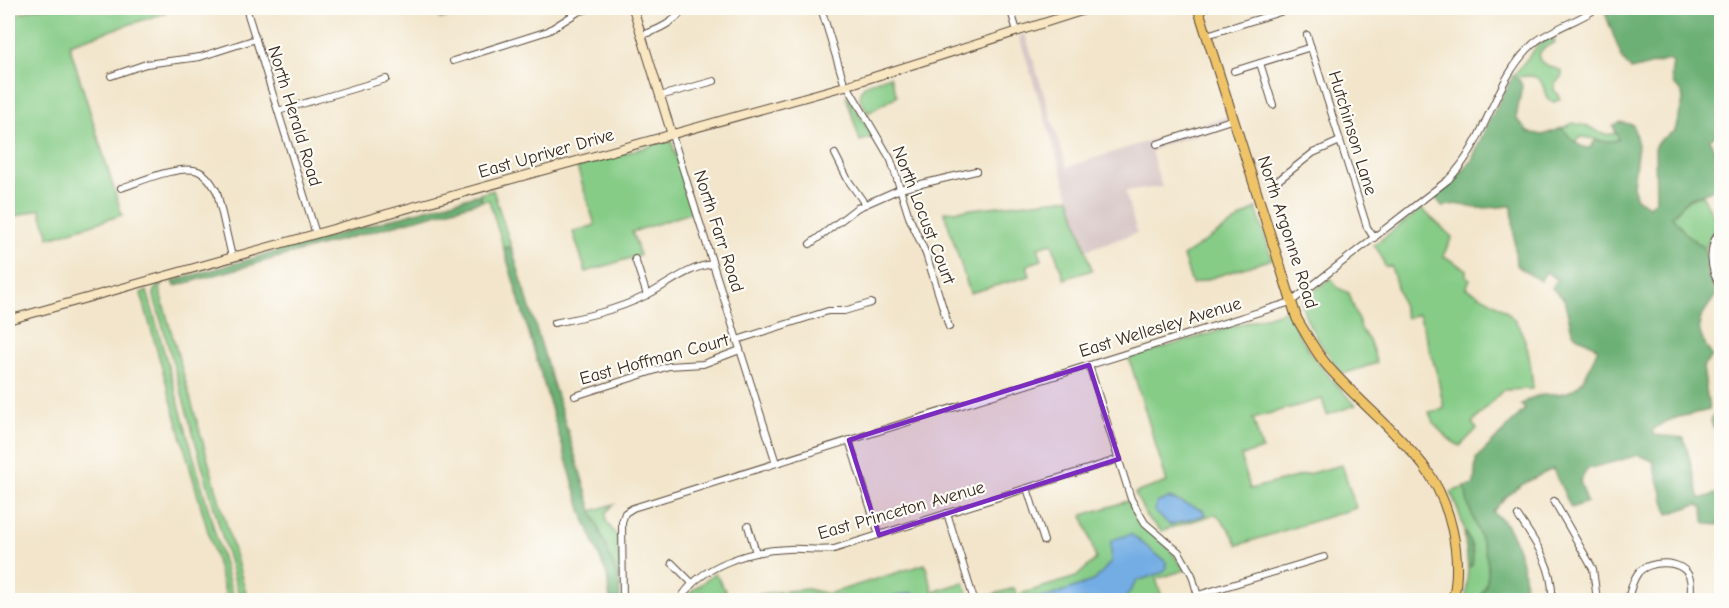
<svg xmlns="http://www.w3.org/2000/svg" width="1729" height="608" font-family="'Comic Neue',sans-serif">
	<style>
		.industrial { fill: #d2bfc0 }
		.green { fill: #86cc87; stroke: #607b52; stroke-width: 1.5 }
		.forest { fill: #6cb074; stroke: #546d49; stroke-width: 1.5 }
		.water { fill: #73ade4; stroke: #576c81; stroke-width: 1.5 }
		.lines { fill: none; stroke-linecap: round; stroke-linejoin: round }
		.street-casing { stroke: #564638; stroke-width: 8 }
		.secondary-casing { stroke: #564638; stroke-width: 10 }
		.primary-casing { stroke: #564638; stroke-width: 11 }
		.street { stroke: #fff; stroke-width: 6 }
		.secondary { stroke: #f9e7c3; stroke-width: 8 }
		.primary { stroke: #efc469; stroke-width: 9 }
		.marked { fill: #7b2cbf; fill-opacity: 0.2; stroke: #7b2cbf; stroke-width: 4.5; stroke-linejoin: round }
		.labels { text-anchor: middle; stroke-width: 4.5; stroke-linejoin: round; paint-order: stroke }
		.street-label { font-size: 18px; fill: #3b2a1e; stroke: #fdfcf7 }
	</style>
	<rect width="100%" height="100%" fill="#fdfcf7"/>
	<filter id="ink" filterUnits="userSpaceOnUse"><feTurbulence type="fractalNoise" baseFrequency=".0167" numOctaves="2"/><feDisplacementMap in="SourceGraphic" scale="12" xChannelSelector="R" yChannelSelector="G"/><feConvolveMatrix kernelMatrix="1 2 1 2 8 2 1 2 1" color-interpolation-filters="sRGB"/></filter>
	<filter id="wash" filterUnits="userSpaceOnUse"><feTurbulence type="fractalNoise" baseFrequency=".008" numOctaves="4" result="noise"/><feDisplacementMap in="SourceGraphic" scale="24" xChannelSelector="R" yChannelSelector="G"/><feGaussianBlur stdDeviation="1.35" result="paint"/><feColorMatrix in="noise" values="0 0 0 0 0 0 0 0 0 0 0 0 0 0 0 0 0 1.4 0 .05"/><feComposite in="paint" operator="in"/></filter>
	<g filter="url(#wash)">
		<rect width="100%" height="100%" fill="#f2e5cb"/>
		<polygon class="industrial" points="1025,34 1067,167 1227,116 1230,124 1160,146 1151,152 1162,187 1125,191 1137,233 1086,250 1019,36"/>
		<g class="green">
			<polygon points="37,8 165,8 165,13 69,44 122,215 49,238 40,209 13,217 8,209 8,156 14,154 8,134 8,17"/>
			<polygon points="437,8 477,8 440,19"/>
			<path d="M1552,37L1555,42C1548,46 1538,49 1539,59L1544,64L1562,71V76L1555,83L1554,90L1559,95L1560,99L1554,102L1549,101C1542,92 1546,77 1530,76C1525,76 1521,76 1516,78L1513,76L1538,45Z"/>
			<polygon points="890,76 897,96 868,113 860,98 860,91 867,84"/>
			<polygon points="846,96 849,98 873,137 860,141"/>
			<path d="M1573,123C1578,124 1584,125 1589,127C1602,132 1601,137 1618,133L1619,139C1607,145 1594,137 1581,137L1574,142L1562,128Z"/>
			<polygon points="671,140 693,212 632,232 640,255 586,272 573,232 595,225 577,167"/>
			<polygon points="493,190 511,246 504,249 489,200 482,201 480,194"/>
			<polygon points="1702,194 1719,227 1711,235 1705,249 1685,233 1672,216 1687,201"/>
			<polygon points="1070,198 1092,270 1064,279 1052,243 1038,247 1042,260 1027,265 1030,276 970,293 944,212"/>
			<polygon points="1256,208 1272,259 1192,284 1183,256"/>
			<path d="M1422,209L1452,237L1443,256L1466,269V276L1470,279L1466,288C1480,296 1499,303 1510,315C1528,333 1531,364 1533,389L1503,390L1472,423L1477,429L1460,446C1448,440 1433,426 1429,412L1444,409L1437,374L1419,314L1406,318L1391,266L1385,267L1381,255L1374,245Z"/>
			<path d="M1331,278L1338,288L1349,293L1361,329L1370,342L1377,363L1343,374C1332,360 1299,317 1303,300Z"/>
			<polygon points="160,284 161,296 246,593 239,595 154,296 154,290"/>
			<polygon points="147,291 233,597 227,599 141,293"/>
			<path d="M1288,310C1302,348 1328,377 1356,405L1327,415L1322,399L1253,418L1262,449L1241,456L1250,489L1342,465L1356,508L1238,545L1229,529L1216,514L1161,531L1146,516L1135,493L1167,482L1129,358Z"/>
			<path d="M1465,487C1467,497 1468,507 1472,515C1482,543 1500,574 1477,600H1466L1468,567L1472,565C1469,539 1461,516 1451,492Z"/>
			<polygon points="1128,501 1141,524 1167,546 1185,570 1156,579 1162,597 1152,600 1142,599 980,600 979,599 1014,588 1017,595 1076,577 1096,559 1083,515"/>
			<polygon points="614,504 606,513 606,521 618,538 620,583 592,511"/>
			<polygon points="925,564 933,592 964,582 970,600 686,600 693,590 715,573 729,597 807,589 828,594"/>
		</g>
		<g class="forest">
			<path d="M1619,8H1721V133L1710,139L1721,171V186L1687,200L1672,216L1685,233L1705,249L1708,276L1716,295C1696,323 1693,326 1712,356L1703,367L1709,410C1691,415 1665,417 1652,431L1654,435L1684,438L1700,499L1721,492V525L1707,524L1704,521L1703,507L1698,504L1668,514L1653,461L1639,455L1587,469L1580,481L1587,502L1571,508L1553,469C1529,480 1508,490 1493,512C1497,516 1504,521 1507,526C1518,543 1530,581 1522,600H1477C1500,574 1482,543 1472,515C1468,507 1467,497 1465,487L1474,485L1476,459L1525,409L1521,405C1538,389 1552,399 1570,391C1585,385 1592,362 1598,348L1576,336L1572,331L1564,299L1552,288L1557,279L1546,272L1540,281L1516,265L1512,206C1500,206 1488,209 1477,208C1462,207 1459,201 1443,207L1436,198L1471,162L1487,125L1513,76L1520,81L1522,86L1516,118L1528,132L1543,135L1562,128C1570,137 1577,148 1590,148L1595,141H1614L1619,139L1613,126L1621,122L1633,125L1638,145L1633,186L1637,199L1649,206L1656,200L1655,146L1658,141L1675,131L1683,101L1682,92L1673,84L1671,76L1673,63L1669,60L1631,70L1622,58L1605,13Z"/>
			<polygon points="480,194 482,201 175,286 173,281"/>
			<polygon points="511,246 592,511 620,583 620,600 610,600 607,575 583,516 504,249"/>
			<polygon points="1721,410 1721,429 1713,427 1711,421 1713,415"/>
			<path d="M1464,531C1471,541 1475,552 1472,565L1468,567Z"/>
		</g>
		<g class="water">
			<polygon points="1169,498 1203,510 1205,515 1170,525 1155,512 1156,503"/>
			<polygon points="1131,534 1166,562 1167,568 1161,573 1137,581 1124,600 1004,600 1050,596 1095,580 1111,562 1111,540"/>
			<polygon points="911,593 922,600 872,600"/>
		</g>
	</g>
	<g filter="url(#ink)">
		<g class="lines">
			<defs>
				<g id="street">
					<polyline points="246,8 316,234"/>
					<polyline points="821,8 845,86"/>
					<polyline points="1010,8 1017,31"/>
					<path d="M642,35C661,29 673,22 686,8"/>
					<polyline points="1207,35 1293,8"/>
					<polyline points="1307,35 1367,227 1374,238"/>
					<polyline points="453,61 548,31 578,12 592,8"/>
					<polyline points="1260,63 1273,105"/>
					<polyline points="1234,71 1311,47"/>
					<polyline points="111,76 146,64 200,57 256,39"/>
					<polyline points="847,85 891,160 909,217 926,254 949,327"/>
					<polyline points="660,96 714,81"/>
					<polyline points="278,111 386,79"/>
					<polyline points="672,135 776,463"/>
					<polyline points="1157,144 1234,119"/>
					<polyline points="835,154 848,180 865,204"/>
					<polyline points="1271,186 1313,153 1340,141"/>
					<path d="M121,188C139,182 180,164 198,171C207,175 212,183 217,192L232,257"/>
					<path d="M1722,229C1707,244 1709,272 1722,288"/>
					<polyline points="810,244 857,208 900,189 976,171"/>
					<polyline points="635,259 647,295"/>
					<path d="M554,323C585,317 617,310 645,296C668,285 687,267 713,264"/>
					<polyline points="737,340 828,311 844,311 871,303"/>
					<polyline points="1089,365 1131,499 1145,523 1179,552 1192,575 1199,600"/>
					<polyline points="575,396 669,366 703,364 740,350"/>
					<polyline points="849,440 879,535"/>
					<polyline points="1027,488 1044,541"/>
					<polyline points="1554,501 1593,569 1597,600"/>
					<polyline points="947,513 974,600"/>
					<path d="M1518,516C1536,543 1554,567 1552,600"/>
					<polyline points="748,526 756,553"/>
					<polyline points="672,563 692,583"/>
					<polyline points="1198,595 1324,557"/>
					<path d="M623,600L622,522L625,513L633,508L1291,302L1448,180C1487,142 1492,82 1533,44C1548,30 1579,21 1597,8"/>
					<path d="M680,600C698,566 751,550 788,549C804,548 817,551 834,549L1119,459"/>
					<path d="M1628,600C1630,591 1632,581 1638,573C1649,560 1681,559 1689,576C1692,583 1691,593 1690,600"/>
				</g>
				<g id="secondary">
					<polyline points="633,8 672,135"/>
					<polyline points="8,320 845,86 1091,8"/>
				</g>
				<path id="primary" d="M1198,8L1297,319C1308,337 1318,357 1333,372C1362,404 1396,431 1423,465C1451,502 1463,556 1453,600"/>
			</defs>
			<use href="#street" class="street-casing"/>
			<use href="#secondary" class="secondary-casing"/>
			<use href="#primary" class="primary-casing"/>
			<use href="#street" class="street"/>
			<use href="#secondary" class="secondary"/>
			<use href="#primary" class="primary"/>
		</g>
	</g>
	<path class="marked" d="M1089,365L1119,459L879,535L849,440Z"/>
	<g class="labels">
		<g class="street-label">
			<text transform="translate(295 116) rotate(73)" y="6">North Herald Road</text>
			<text transform="translate(1353 133) rotate(73)" y="6">Hutchinson Lane</text>
			<text transform="translate(546 153) rotate(-16)" y="6">East Upriver Drive</text>
			<text transform="translate(924 215) rotate(69)" y="6">North Locust Court</text>
			<text transform="translate(719 231) rotate(72)" y="6">North Farr Road</text>
			<text transform="translate(1288 232) rotate(72)" y="6">North Argonne Road</text>
			<text transform="translate(1160 327) rotate(-17)" y="6">East Wellesley Avenue</text>
			<text transform="translate(654 359) rotate(-15)" y="6">East Hoffman Court</text>
			<text transform="translate(901 510) rotate(-16)" y="6">East Princeton Avenue</text>
		</g>
	</g>
	<rect width="1729" height="608" fill="none" stroke="#fdfcf7" stroke-width="30"/>
</svg>
